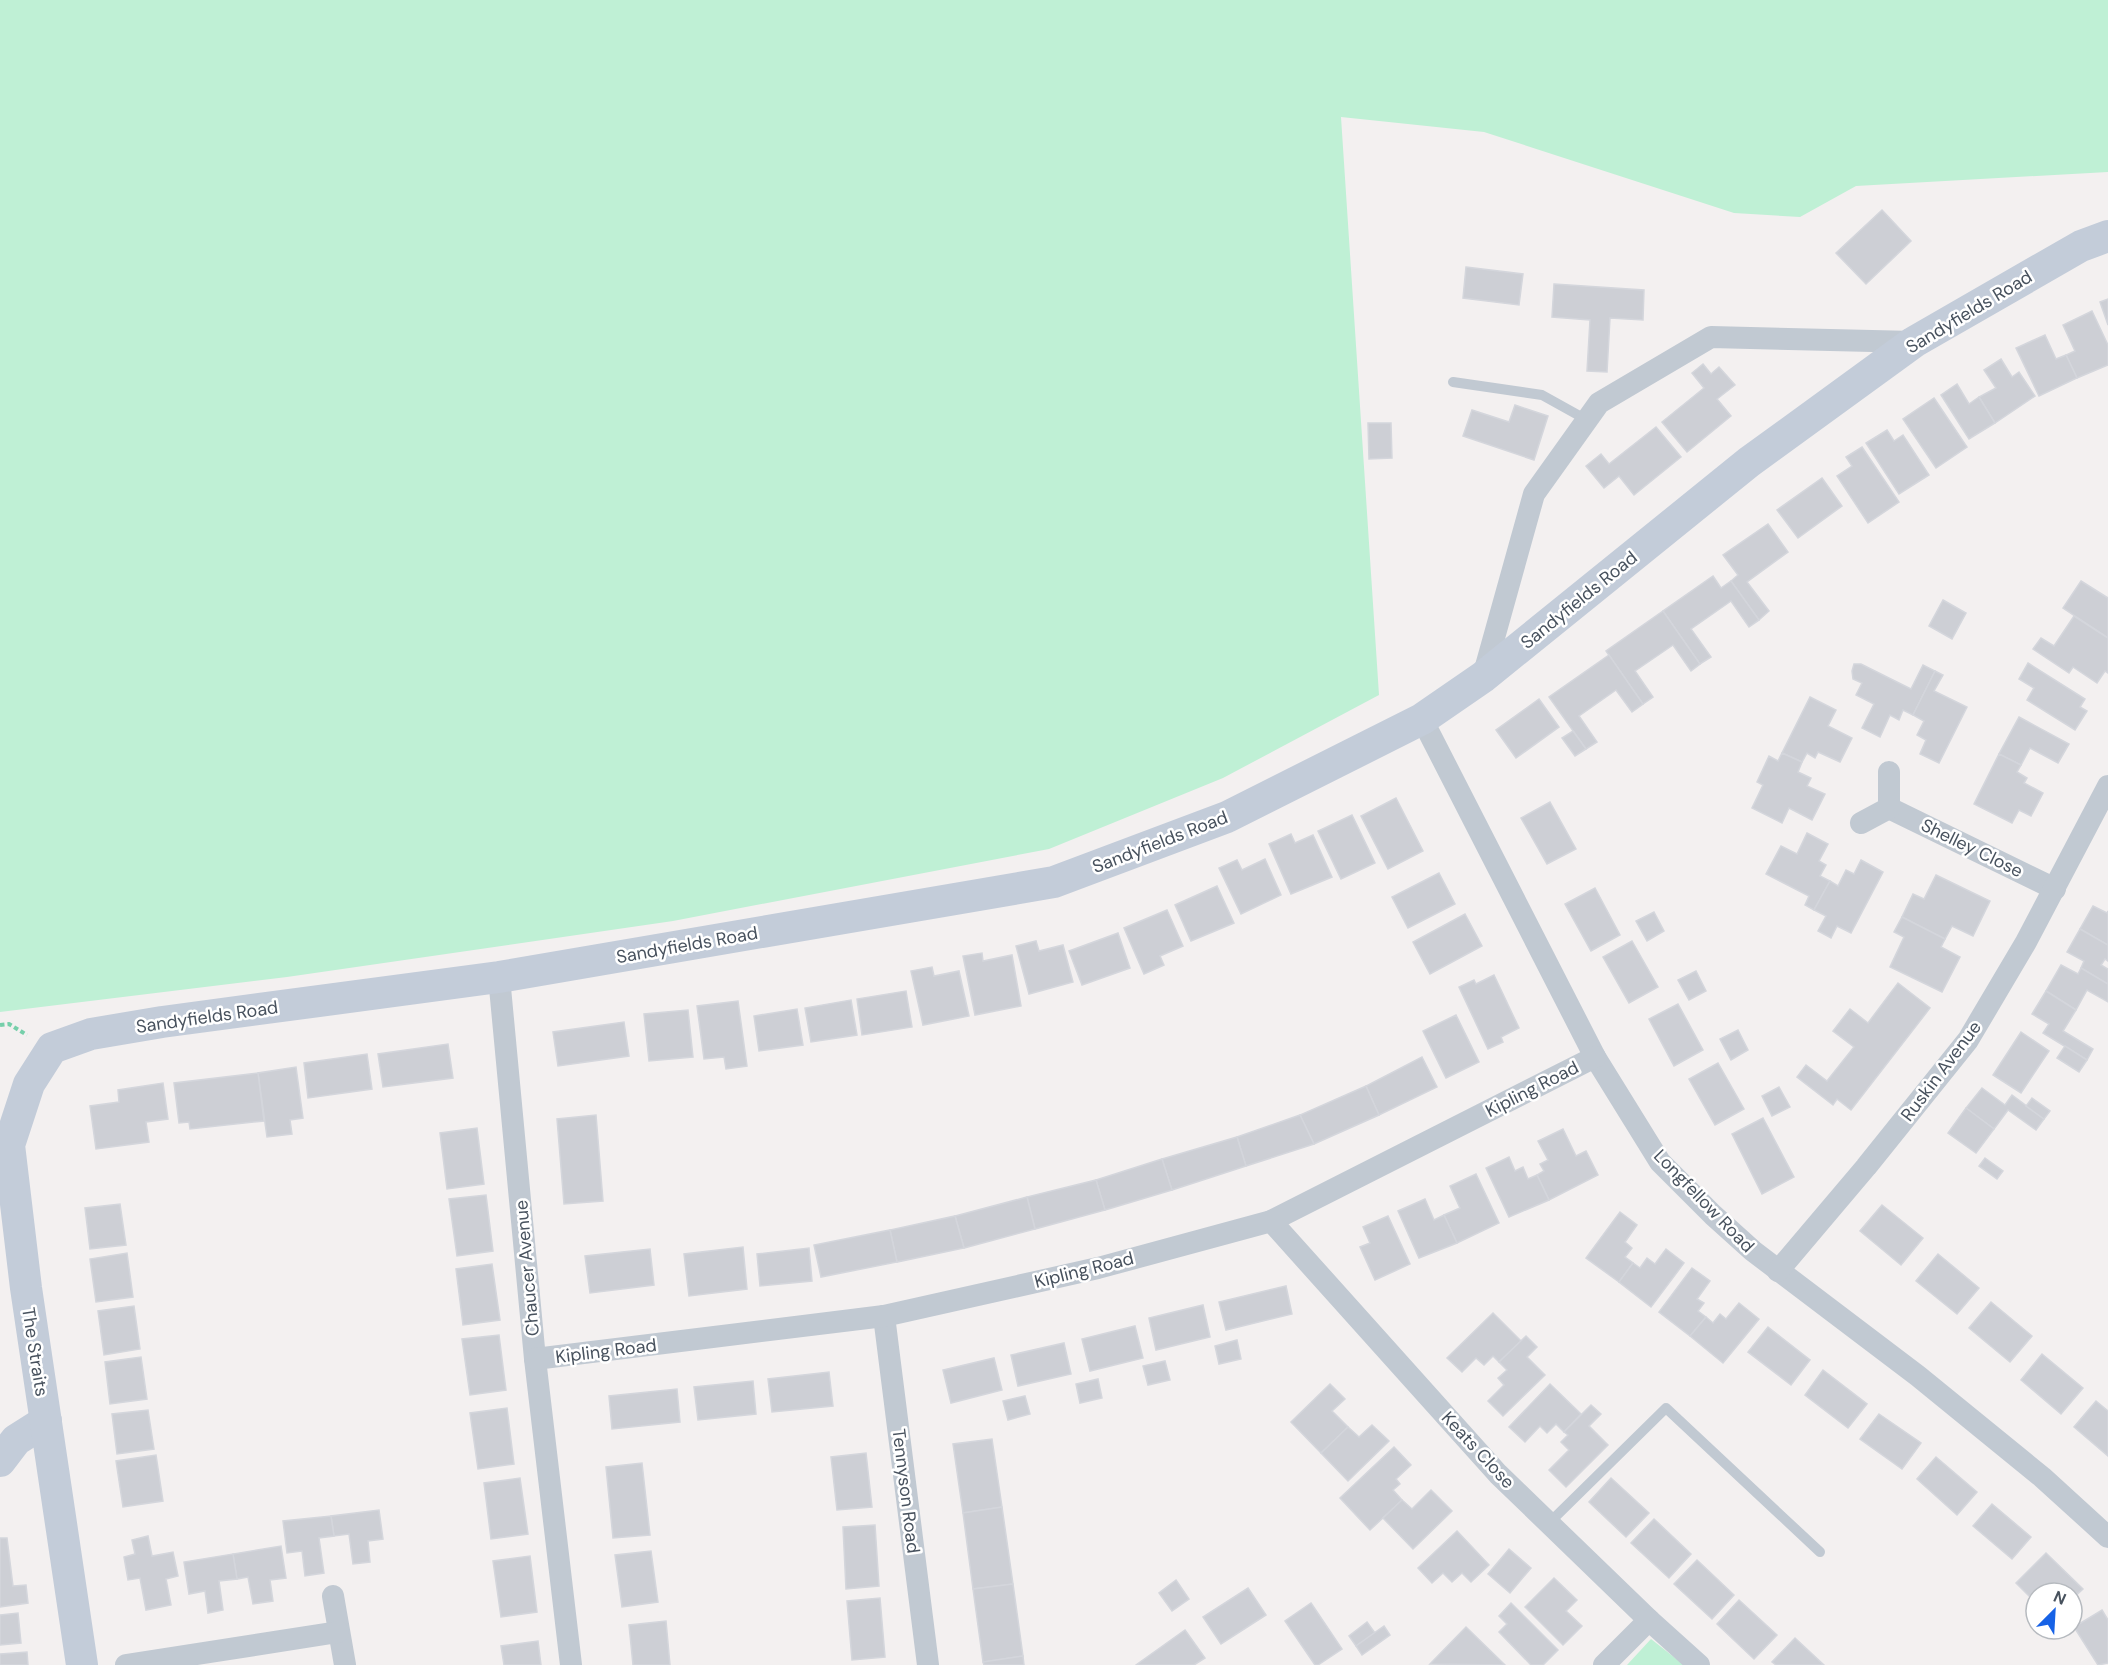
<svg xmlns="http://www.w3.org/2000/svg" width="2108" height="1665" font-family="'DM Sans',sans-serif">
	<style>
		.green { fill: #bff0d5 }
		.building { fill: #cdcfd5; stroke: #d4d6dc; stroke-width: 1.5 }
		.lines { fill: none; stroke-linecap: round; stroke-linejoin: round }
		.path { stroke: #76cfaa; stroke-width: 4; stroke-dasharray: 4.5 3; stroke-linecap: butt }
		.lane { stroke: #c1c9d2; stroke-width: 10 }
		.street { stroke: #c1c9d2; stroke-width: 22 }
		.secondary { stroke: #c3ccd9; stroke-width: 32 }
		.labels { text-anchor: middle; stroke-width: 5; stroke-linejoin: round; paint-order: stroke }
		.street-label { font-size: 18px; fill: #48525e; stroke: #fff }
	</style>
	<rect width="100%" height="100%" fill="#f3f0f0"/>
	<g class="green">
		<polygon points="0,0 2108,0 2108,172 1856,186 1800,217 1734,213 1484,132 1341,117 1379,695 1223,778 1049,849 673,921 287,977 0,1012"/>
		<polygon points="1651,1639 1684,1665 1627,1665"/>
	</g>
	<g class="building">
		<polygon points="1882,210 1911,241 1866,284 1836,253"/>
		<polygon points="1466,267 1523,274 1519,305 1463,298"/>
		<polygon points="1554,284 1644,290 1643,320 1610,318 1607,372 1587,371 1590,320 1552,317"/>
		<polygon points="2108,299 2108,325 2100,302"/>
		<polygon points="2092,311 2108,345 2108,365 2077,378 2066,355 2075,351 2063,325"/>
		<polygon points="2045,335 2056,359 2066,355 2077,378 2039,396 2016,348"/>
		<polygon points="2001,359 2012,377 2019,372 2035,396 1995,423 1979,397 1996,388 1984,370"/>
		<polygon points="1703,364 1711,374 1719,367 1735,385 1717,399 1731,416 1687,452 1662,422 1704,388 1692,373"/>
		<polygon points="1957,384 1969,404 1979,397 1995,423 1969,439 1941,395"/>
		<polygon points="1934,398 1967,447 1936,468 1903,419"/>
		<polygon points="1515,405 1548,416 1534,460 1463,436 1472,410 1509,422"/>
		<polygon points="1368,423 1391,423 1392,458 1369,459"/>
		<polygon points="1656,427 1681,457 1634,495 1619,476 1604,488 1586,466 1601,454 1609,464"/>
		<polygon points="1887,430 1894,441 1903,435 1929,475 1899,494 1866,443"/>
		<polygon points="1862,447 1899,502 1868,523 1837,476 1852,466 1846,457"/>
		<polygon points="1822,478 1842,506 1798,538 1777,510"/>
		<polygon points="1768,524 1788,552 1747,582 1769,611 1759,620 1731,581 1738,575 1723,555"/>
		<polygon points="1713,576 1721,588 1731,581 1759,620 1749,627 1731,601 1691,629 1711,657 1700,664 1663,611"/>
		<polygon points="2081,581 2108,598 2108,638 2063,608"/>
		<polygon points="1943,600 1966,613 1952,639 1929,626"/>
		<polygon points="1663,611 1700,664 1691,671 1673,645 1635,671 1653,697 1643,704 1606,651"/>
		<polygon points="2074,616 2108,638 2108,673 2105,671 2097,683 2073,667 2069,673 2033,649 2041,638 2054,646"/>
		<polygon points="1609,655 1643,704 1632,712 1616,690 1579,716 1597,742 1586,749 1549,697"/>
		<polygon points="2028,663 2085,699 2080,707 2087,711 2075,730 2027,700 2034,688 2019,679"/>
		<polygon points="1854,664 1861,664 1911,689 1923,665 1935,671 1913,715 1903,710 1899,720 1890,715 1880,737 1862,728 1874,704 1856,695 1862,683 1853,679 1852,671"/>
		<polygon points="1935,671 1943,675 1934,691 1967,707 1939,763 1920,754 1926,740 1917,735 1924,721 1913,715"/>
		<polygon points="1810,697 1836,710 1828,726 1852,738 1840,762 1818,752 1815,758 1807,753 1802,762 1782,753"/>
		<polygon points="1539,699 1559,727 1516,758 1496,730"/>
		<polygon points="2019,717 2069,744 2058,763 2030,748 2021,765 1999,754"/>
		<polygon points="1573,731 1586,749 1575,756 1562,738"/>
		<polygon points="1782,753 1802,762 1798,772 1811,778 1807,786 1825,794 1812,820 1789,808 1782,823 1752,808 1763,785 1757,782 1769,756 1778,761"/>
		<polygon points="1999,754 2021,765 2017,772 2027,778 2024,783 2043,793 2031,816 2019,810 2012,823 1974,804"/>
		<polygon points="1396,798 1423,851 1388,869 1361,816"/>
		<polygon points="1550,802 1576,849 1547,864 1521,818"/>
		<polygon points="1352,815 1375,863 1341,879 1318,831"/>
		<polygon points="1807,833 1828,844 1819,861 1826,865 1820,876 1830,881 1814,910 1805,905 1809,896 1766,874 1781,846 1797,854"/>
		<polygon points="1291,834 1295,843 1313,835 1332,877 1291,894 1269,844"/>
		<polygon points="1265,859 1281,895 1241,914 1219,868 1237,860 1242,870"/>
		<polygon points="1861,860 1883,872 1851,933 1837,926 1831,938 1818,931 1826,916 1814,910 1830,881 1838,886 1846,870 1854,874"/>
		<polygon points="1439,873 1455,904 1408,928 1392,897"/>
		<polygon points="1936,875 1990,901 1973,936 1952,926 1945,939 1902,917 1913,894 1924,899"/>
		<polygon points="1217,886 1234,923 1191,941 1175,905"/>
		<polygon points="1595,888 1620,935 1591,951 1565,904"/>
		<polygon points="2093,906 2107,913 2108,911 2108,945 2080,929"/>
		<polygon points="1167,910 1183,946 1160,956 1164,965 1144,974 1124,928"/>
		<polygon points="1654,912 1664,931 1647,941 1636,921"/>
		<polygon points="1465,914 1482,946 1430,974 1413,942"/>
		<polygon points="1902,917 1945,939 1941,947 1960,957 1942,992 1890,967 1904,937 1894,932"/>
		<polygon points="2080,929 2108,945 2108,961 2105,959 2101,965 2108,969 2108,984 2081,968 2084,961 2067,952"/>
		<polygon points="1118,933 1130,968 1082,985 1069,951"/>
		<polygon points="1036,941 1039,951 1063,945 1073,982 1029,994 1016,946"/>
		<polygon points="1632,941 1658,987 1629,1003 1603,957"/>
		<polygon points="982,953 983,961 1012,955 1021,1006 975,1015 963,956"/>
		<polygon points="2061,965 2078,974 2081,968 2108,984 2108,1002 2087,990 2076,1010 2046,991"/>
		<polygon points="932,967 934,976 959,971 969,1016 923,1025 911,971"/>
		<polygon points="1696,971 1706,991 1689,1000 1678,980"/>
		<polygon points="1494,975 1519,1028 1501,1037 1503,1042 1488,1049 1459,987 1474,980 1476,984"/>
		<polygon points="1898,983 1930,1008 1851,1110 1837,1099 1833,1105 1797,1077 1806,1065 1827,1081 1854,1047 1833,1031 1850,1009 1868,1023"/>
		<polygon points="906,991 912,1027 862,1035 857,999"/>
		<polygon points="2046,991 2076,1010 2063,1031 2093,1049 2087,1060 2043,1033 2049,1024 2032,1014"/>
		<polygon points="851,1000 857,1035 811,1042 805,1008"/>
		<polygon points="738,1001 747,1066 726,1069 724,1057 704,1059 697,1006"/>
		<polygon points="1678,1004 1703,1050 1674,1066 1649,1019"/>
		<polygon points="797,1009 803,1045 759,1051 754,1016"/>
		<polygon points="688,1010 693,1057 649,1061 644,1014"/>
		<polygon points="1456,1015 1479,1062 1446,1078 1423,1031"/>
		<polygon points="624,1022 629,1056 558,1066 553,1032"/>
		<polygon points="1738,1030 1748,1050 1731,1060 1720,1039"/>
		<polygon points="2021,1032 2049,1051 2021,1093 1993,1075"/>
		<polygon points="448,1044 453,1078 383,1087 378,1054"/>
		<polygon points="2065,1046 2087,1060 2079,1072 2057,1058"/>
		<polygon points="367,1054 372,1089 308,1098 304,1063"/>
		<polygon points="1422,1057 1437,1087 1379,1115 1366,1086"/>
		<polygon points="1718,1063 1744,1109 1715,1125 1689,1079"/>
		<polygon points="296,1067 303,1118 290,1120 292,1134 267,1137 258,1073"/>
		<polygon points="258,1073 264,1121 190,1129 189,1122 179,1123 174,1083"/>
		<polygon points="163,1083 168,1119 146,1122 149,1142 96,1149 90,1106 119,1102 118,1090"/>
		<polygon points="1366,1086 1379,1115 1314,1144 1300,1115"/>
		<polygon points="1779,1087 1790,1107 1772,1116 1762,1096"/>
		<polygon points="1982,1088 2005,1105 2012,1095 2044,1119 2036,1130 2008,1110 1994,1129 1966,1108"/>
		<polygon points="2032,1098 2050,1111 2044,1119 2026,1106"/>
		<polygon points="1966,1108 1994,1129 1976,1153 1948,1133"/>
		<polygon points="596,1115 603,1201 564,1204 557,1119"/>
		<polygon points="1300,1115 1314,1144 1246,1166 1237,1137"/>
		<polygon points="1763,1118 1794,1177 1762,1194 1732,1134"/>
		<polygon points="477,1128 484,1184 447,1189 440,1133"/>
		<polygon points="1563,1129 1576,1156 1586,1151 1598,1175 1549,1200 1537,1175 1544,1171 1540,1164 1548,1160 1538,1141"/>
		<polygon points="1237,1137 1246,1166 1172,1190 1162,1159"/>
		<polygon points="1509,1157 1515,1171 1523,1167 1528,1179 1537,1175 1549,1200 1509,1217 1486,1168"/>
		<polygon points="1985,1158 2003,1171 1997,1179 1979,1166"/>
		<polygon points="1162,1159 1172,1190 1105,1210 1096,1180"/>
		<polygon points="1476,1174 1499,1223 1457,1243 1444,1215 1460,1208 1450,1186"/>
		<polygon points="1096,1180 1105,1210 1035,1229 1027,1197"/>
		<polygon points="486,1195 493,1251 457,1256 449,1199"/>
		<polygon points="1027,1197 1035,1229 964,1248 955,1216"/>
		<polygon points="1425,1199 1434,1220 1444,1215 1457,1243 1419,1258 1398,1211"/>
		<polygon points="120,1204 126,1245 90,1249 85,1208"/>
		<polygon points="1882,1205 1923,1238 1901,1265 1860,1231"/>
		<polygon points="1620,1212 1637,1225 1625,1242 1632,1248 1625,1257 1633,1263 1619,1282 1586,1258"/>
		<polygon points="955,1216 964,1248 897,1262 890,1230"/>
		<polygon points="1388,1216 1410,1264 1375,1280 1360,1247 1370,1243 1363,1227"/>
		<polygon points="890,1230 897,1262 821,1277 814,1245"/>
		<polygon points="743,1247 747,1289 689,1296 684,1254"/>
		<polygon points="809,1248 812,1281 760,1286 757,1254"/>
		<polygon points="650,1249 654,1285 590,1293 585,1256"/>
		<polygon points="1666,1249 1684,1263 1651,1307 1619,1282 1633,1263 1640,1268 1647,1258 1655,1264"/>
		<polygon points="127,1253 133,1297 96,1302 90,1259"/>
		<polygon points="1938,1254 1979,1288 1957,1314 1916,1281"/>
		<polygon points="492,1264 500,1320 463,1325 456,1269"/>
		<polygon points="1692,1268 1710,1281 1697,1299 1704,1303 1698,1311 1706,1317 1690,1336 1659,1312"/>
		<polygon points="1286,1286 1292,1314 1226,1330 1219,1302"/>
		<polygon points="1991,1302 2032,1336 2010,1362 1969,1328"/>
		<polygon points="1739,1303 1759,1319 1723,1363 1690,1336 1706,1317 1713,1323 1720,1314 1726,1319"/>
		<polygon points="1203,1305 1210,1337 1156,1350 1149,1318"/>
		<polygon points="134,1306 140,1349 104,1355 98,1311"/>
		<polygon points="1493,1313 1521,1341 1499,1362 1493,1356 1484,1365 1476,1358 1462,1372 1447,1358"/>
		<polygon points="1135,1326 1143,1358 1090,1371 1082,1339"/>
		<polygon points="1768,1327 1810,1360 1791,1385 1748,1352"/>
		<polygon points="499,1335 506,1390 470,1395 462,1339"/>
		<polygon points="1526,1336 1537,1347 1527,1357 1545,1375 1503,1416 1488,1401 1504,1385 1498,1378 1507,1370 1499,1362"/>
		<polygon points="1237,1340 1241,1359 1219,1364 1215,1346"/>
		<polygon points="1064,1343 1071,1374 1018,1386 1011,1355"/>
		<polygon points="2042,1354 2083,1388 2061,1414 2021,1380"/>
		<polygon points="141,1357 147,1399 110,1404 105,1362"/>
		<polygon points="994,1358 1002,1390 951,1403 943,1370"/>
		<polygon points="1165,1361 1170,1380 1148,1385 1143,1366"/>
		<polygon points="1823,1370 1867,1404 1848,1428 1805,1395"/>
		<polygon points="829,1372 833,1406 772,1412 768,1379"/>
		<polygon points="1098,1379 1102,1398 1080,1403 1076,1384"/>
		<polygon points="753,1381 756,1414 698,1420 694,1387"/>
		<polygon points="1330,1384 1345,1399 1332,1411 1348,1427 1321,1453 1291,1422"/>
		<polygon points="1550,1384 1581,1414 1564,1432 1556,1424 1547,1433 1540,1426 1525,1442 1509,1427"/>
		<polygon points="677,1389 680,1422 612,1429 609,1396"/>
		<polygon points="1025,1396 1030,1414 1008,1420 1003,1401"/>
		<polygon points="2096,1401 2108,1411 2108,1456 2074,1427"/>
		<polygon points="1591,1405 1601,1414 1589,1426 1608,1445 1566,1487 1549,1470 1569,1450 1561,1442 1568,1435 1564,1432"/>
		<polygon points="507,1408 514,1464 478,1469 470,1413"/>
		<polygon points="148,1410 154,1449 117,1454 112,1414"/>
		<polygon points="1879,1414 1921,1443 1902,1469 1860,1439"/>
		<polygon points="1372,1425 1389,1441 1348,1481 1321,1453 1348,1427 1359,1437"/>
		<polygon points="992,1439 1002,1507 963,1513 953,1444"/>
		<polygon points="1394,1447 1411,1465 1396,1479 1400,1484 1393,1490 1402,1500 1370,1530 1340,1498"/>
		<polygon points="866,1453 872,1507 837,1510 831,1457"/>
		<polygon points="156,1455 163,1501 123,1507 116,1461"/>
		<polygon points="1936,1457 1977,1492 1957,1515 1917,1479"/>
		<polygon points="642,1463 650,1535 613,1538 606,1467"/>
		<polygon points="520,1478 528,1534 491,1539 484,1483"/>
		<polygon points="1611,1478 1649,1513 1626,1537 1589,1502"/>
		<polygon points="1431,1490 1452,1511 1413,1549 1383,1518 1402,1500 1412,1509"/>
		<polygon points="1992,1504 2031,1537 2012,1559 1973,1526"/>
		<polygon points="1002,1507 1013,1584 973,1589 963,1513"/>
		<polygon points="379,1510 383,1539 368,1541 370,1562 353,1564 349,1534 334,1536 331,1516"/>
		<polygon points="331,1516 334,1536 319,1538 324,1573 305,1576 302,1551 287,1553 283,1521"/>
		<polygon points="1654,1519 1691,1554 1669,1578 1631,1543"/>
		<polygon points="875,1525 879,1586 846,1589 843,1527"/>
		<polygon points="1457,1531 1489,1565 1471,1582 1462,1573 1452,1582 1443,1573 1432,1583 1418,1568"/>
		<polygon points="148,1536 152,1556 173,1552 178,1576 166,1579 171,1605 146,1610 140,1578 128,1580 124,1557 135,1554 132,1540"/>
		<polygon points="0,1538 7,1538 13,1586 26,1585 28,1603 0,1607"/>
		<polygon points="281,1546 286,1578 270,1580 273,1601 253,1604 248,1577 237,1579 233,1554"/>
		<polygon points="1509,1549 1531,1568 1510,1593 1488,1574"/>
		<polygon points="651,1551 658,1602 622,1607 615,1555"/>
		<polygon points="2046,1553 2083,1589 2072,1599 2072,1593 2045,1593 2041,1589 2032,1599 2016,1583"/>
		<polygon points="233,1554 237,1579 219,1581 223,1610 208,1613 205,1591 189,1594 184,1562"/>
		<polygon points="530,1556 537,1612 501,1617 493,1561"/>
		<polygon points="1697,1560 1734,1595 1712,1619 1674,1584"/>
		<polygon points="1554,1578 1577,1600 1566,1611 1582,1626 1563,1645 1525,1607"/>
		<polygon points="1176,1580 1189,1599 1172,1611 1159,1593"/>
		<polygon points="1013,1584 1023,1656 983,1662 973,1589"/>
		<polygon points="1248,1588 1266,1615 1221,1644 1203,1617"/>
		<polygon points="880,1598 885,1657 852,1660 847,1601"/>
		<polygon points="1739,1600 1777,1635 1754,1659 1717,1624"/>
		<polygon points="1311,1603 1342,1649 1318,1665 1315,1665 1285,1621"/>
		<polygon points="1511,1603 1558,1650 1543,1665 1531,1665 1499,1632 1507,1624 1499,1616"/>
		<polygon points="2102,1610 2108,1620 2108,1663 2098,1665 2074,1627"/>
		<polygon points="18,1613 21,1643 0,1645 0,1615"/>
		<polygon points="666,1621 670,1665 633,1665 629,1625"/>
		<polygon points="1367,1622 1375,1633 1356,1646 1349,1636"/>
		<polygon points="1384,1626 1390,1635 1362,1655 1356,1646"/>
		<polygon points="1466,1627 1505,1665 1430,1664"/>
		<polygon points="1185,1630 1205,1658 1194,1665 1136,1665"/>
		<polygon points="1795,1638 1824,1665 1776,1665 1772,1662"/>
		<polygon points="538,1641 541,1665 504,1665 501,1646"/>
		<polygon points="27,1652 28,1665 0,1665 0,1654"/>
		<polygon points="1023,1656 1024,1665 984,1665 983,1662"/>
	</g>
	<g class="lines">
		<polyline class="path" points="0,1025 9,1024 27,1035"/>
		<g class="lane">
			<polyline points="1453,382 1542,395 1587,420"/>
			<polyline points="1549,1523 1666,1408 1820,1552"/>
		</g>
		<g class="street">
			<polyline points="1483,677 1534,494 1599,403 1711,337 1914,342"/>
			<polyline points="1422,719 1595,1057 1660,1162 1713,1215 1753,1251 1918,1376 2042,1477 2108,1537"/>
			<polyline points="1889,808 2055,889"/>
			<polyline points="1861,823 1889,808 1889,772"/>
			<polyline points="499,977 535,1359 571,1665"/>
			<polyline points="1271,1221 1498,1474 1649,1620 1699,1665"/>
			<polyline points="1778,1271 1866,1167 1968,1040 2026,942 2108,786"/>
			<polyline points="884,1316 928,1665"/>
			<polyline points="535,1359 884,1316 1098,1268 1271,1221 1595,1057"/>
			<polyline points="333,1596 345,1665"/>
			<polyline points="126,1665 338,1632"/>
			<polyline points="1604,1665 1649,1620"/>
		</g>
		<g class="secondary">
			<polyline points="0,1461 16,1440 46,1421"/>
			<polyline points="82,1665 26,1288 9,1145 29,1084 52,1048 91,1034 162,1022 499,977 1054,882 1227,817 1422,719 1483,677 1749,462 1914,342 2081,246 2108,236"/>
		</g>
	</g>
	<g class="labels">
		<g class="street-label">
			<text transform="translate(1969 312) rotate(-31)" y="6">Sandyfields Road</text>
			<text transform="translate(1579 600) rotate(-39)" y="6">Sandyfields Road</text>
			<text transform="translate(1160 842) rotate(-21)" y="6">Sandyfields Road</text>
			<text transform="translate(1972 848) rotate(26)" y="6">Shelley Close</text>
			<text transform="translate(687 945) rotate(-10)" y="6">Sandyfields Road</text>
			<text transform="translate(207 1017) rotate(-8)" y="6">Sandyfields Road</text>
			<text transform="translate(1941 1071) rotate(-53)" y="6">Ruskin Avenue</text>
			<text transform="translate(1532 1089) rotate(-27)" y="6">Kipling Road</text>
			<text transform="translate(1704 1201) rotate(46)" y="6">Longfellow Road</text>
			<text transform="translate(527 1268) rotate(-95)" y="6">Chaucer Avenue</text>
			<text transform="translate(1084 1270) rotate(-14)" y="6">Kipling Road</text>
			<text transform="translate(606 1351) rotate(-7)" y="6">Kipling Road</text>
			<text transform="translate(35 1352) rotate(81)" y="6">The Straits</text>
			<text transform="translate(1478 1450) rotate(47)" y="6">Keats Close</text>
			<text transform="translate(906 1491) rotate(83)" y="6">Tennyson Road</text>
		</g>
	</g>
	<g transform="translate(2054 1611) rotate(24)"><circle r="28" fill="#ffffff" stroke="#b6babf" stroke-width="1.5"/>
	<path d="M0-4.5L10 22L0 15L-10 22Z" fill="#1762e6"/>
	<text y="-9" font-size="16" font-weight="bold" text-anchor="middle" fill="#48525e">N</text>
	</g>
</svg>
